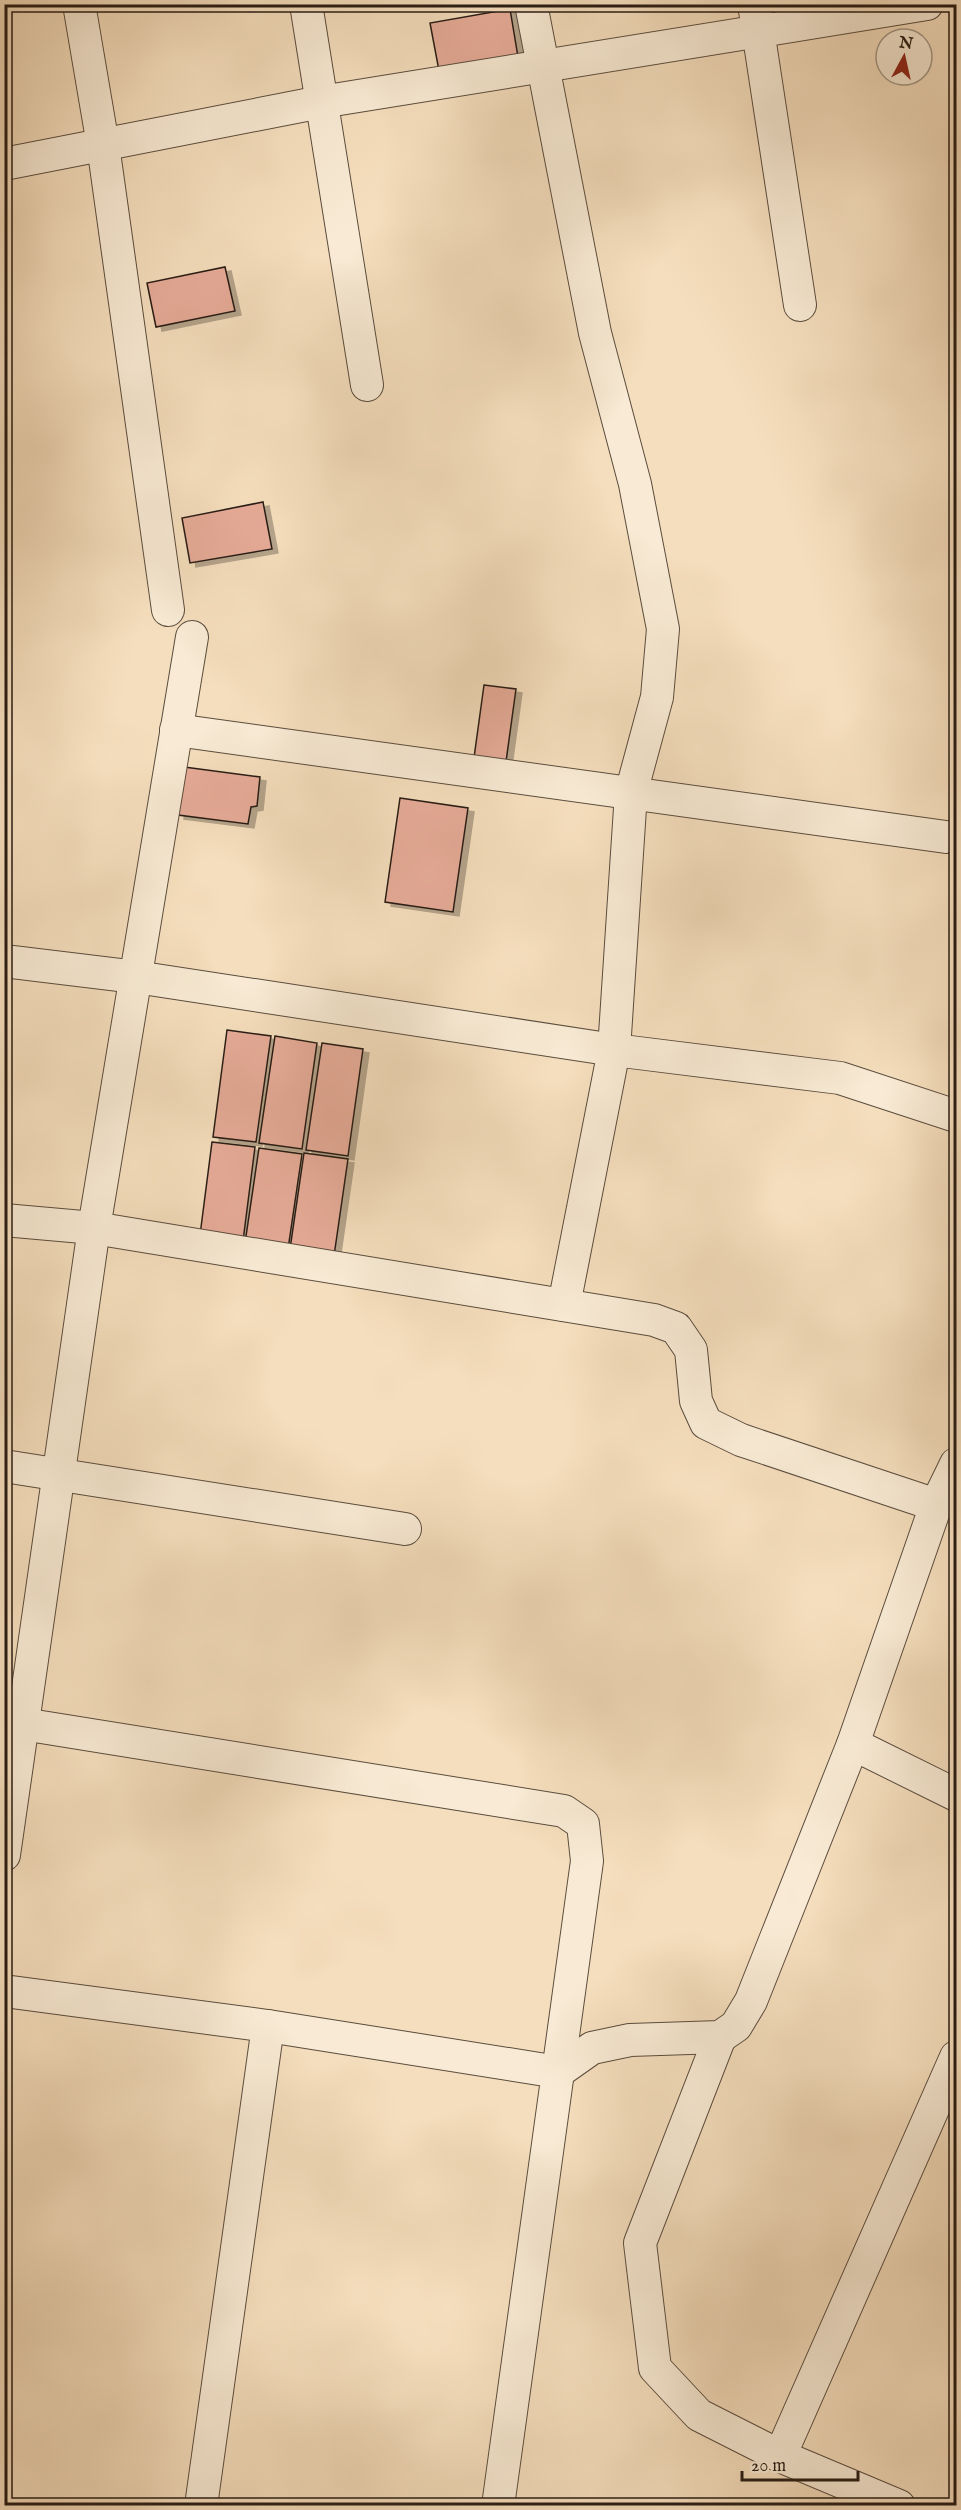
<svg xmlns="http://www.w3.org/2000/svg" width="961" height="2510" font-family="'IM FELL English',serif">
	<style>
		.building { fill: #e6ab98; stroke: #281c14; stroke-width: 1.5; filter: url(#shadow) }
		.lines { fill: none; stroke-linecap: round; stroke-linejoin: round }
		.minor-casing { stroke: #5b4c3e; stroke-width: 34 }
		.minor { stroke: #f8ead4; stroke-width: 32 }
	</style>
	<defs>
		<filter id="shadow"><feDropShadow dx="6" dy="4" stdDeviation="0" flood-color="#0004"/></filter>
	</defs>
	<rect width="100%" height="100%" fill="#f5debd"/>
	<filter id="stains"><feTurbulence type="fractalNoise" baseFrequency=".00333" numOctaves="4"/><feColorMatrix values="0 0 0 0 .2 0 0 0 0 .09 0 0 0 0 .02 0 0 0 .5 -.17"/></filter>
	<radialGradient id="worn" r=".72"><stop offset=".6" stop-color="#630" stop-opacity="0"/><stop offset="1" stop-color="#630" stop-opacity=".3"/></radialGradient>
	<g class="building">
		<polygon points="510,9 519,63 440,76 430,23"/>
		<polygon points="225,267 235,311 156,327 147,283"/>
		<polygon points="263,502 272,549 190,563 182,518"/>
		<polygon points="484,685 516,689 505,769 473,765"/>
		<polygon points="184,767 260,777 257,806 251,807 248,824 178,815"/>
		<polygon points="400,798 468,808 453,912 385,902"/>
		<polygon points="227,1030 271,1036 256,1142 213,1137"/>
		<polygon points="275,1036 317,1043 302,1149 259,1143"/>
		<polygon points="322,1043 363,1049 348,1156 306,1150"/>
		<polygon points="212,1142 255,1147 243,1241 200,1235"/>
		<polygon points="259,1148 302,1154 288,1249 245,1243"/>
		<polygon points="304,1153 348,1159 334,1256 290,1249"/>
	</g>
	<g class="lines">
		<defs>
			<g id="minor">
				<polyline points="79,4 103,145 168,610"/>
				<polyline points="306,4 367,385"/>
				<polyline points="531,4 595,333 635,484 663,629 657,697 631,793 614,1050 564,1305"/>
				<polyline points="754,4 800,305"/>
				<polyline points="4,164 321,102 927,4"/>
				<polyline points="176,730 946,837"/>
				<polyline points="4,961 136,977 614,1050 840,1078 956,1116"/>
				<polyline points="4,1220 94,1228 654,1320 676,1328 691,1350 696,1401 706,1423 741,1440 936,1505"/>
				<polyline points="4,1466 405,1529"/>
				<polyline points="4,1721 564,1811 583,1824 587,1861 558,2072"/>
				<polyline points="853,1744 956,1795"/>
				<polyline points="4,1855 94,1228 192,637"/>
				<polyline points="4,1991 268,2026 558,2072 498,2506"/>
				<polyline points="720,2037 640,2243 655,2368 699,2415 780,2456 899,2506"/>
				<polyline points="558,2072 592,2048 630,2040 720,2037 736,2026 751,2001 853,1744 936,1505 956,1464"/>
				<polyline points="780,2456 956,2057"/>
				<polyline points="201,2506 268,2026"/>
			</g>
		</defs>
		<use href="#minor" class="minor-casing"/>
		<use href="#minor" class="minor"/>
	</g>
	<rect width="961" height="2510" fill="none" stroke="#f5debd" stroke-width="24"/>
	<rect x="6" y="6" width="949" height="2498" fill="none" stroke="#281c14" stroke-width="3"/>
	<rect x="12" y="12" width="937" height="2486" fill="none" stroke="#281c14" stroke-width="1.5"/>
	<g transform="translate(904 57) rotate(8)"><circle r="28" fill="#f8ead4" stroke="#a59887" stroke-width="1.5"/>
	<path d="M0-4.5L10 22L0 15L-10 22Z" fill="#8f2418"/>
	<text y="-9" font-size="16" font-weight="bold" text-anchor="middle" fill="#281c14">N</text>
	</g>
	<path d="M742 2471v9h116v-9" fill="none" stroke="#281c14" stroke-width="3"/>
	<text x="751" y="2471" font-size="18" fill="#281c14" stroke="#f8ead4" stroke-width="4.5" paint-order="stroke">20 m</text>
	<rect width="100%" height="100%" filter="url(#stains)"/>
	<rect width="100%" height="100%" fill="url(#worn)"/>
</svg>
